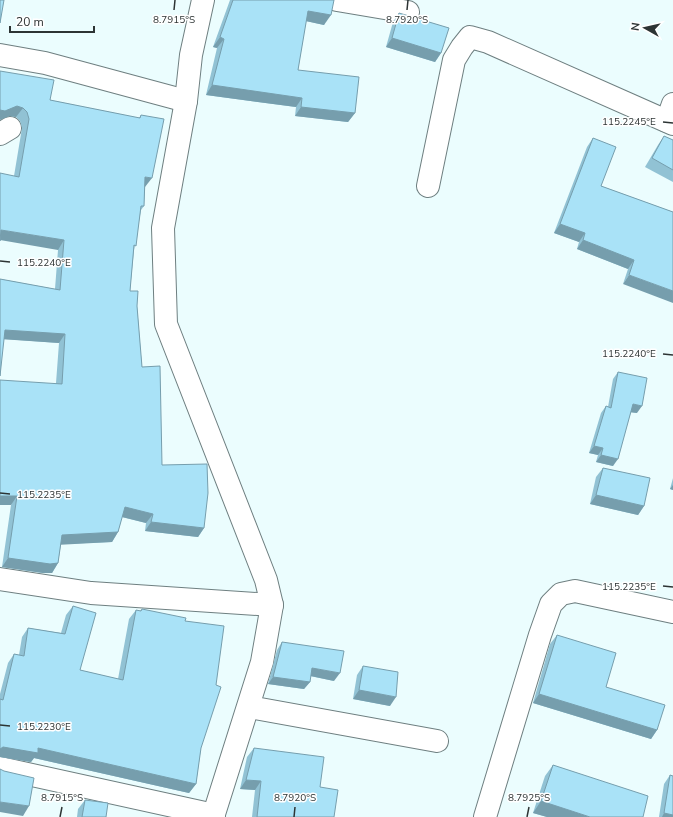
<svg xmlns="http://www.w3.org/2000/svg" width="673" height="817" font-family="'Nunito Sans',sans-serif">
	<style>
		.lines { fill: none; stroke-linecap: round; stroke-linejoin: round }
		.street-casing { stroke: #6e7f80; stroke-width: 24 }
		.street { stroke: #fff; stroke-width: 22 }
		.wall { fill: #91c2d4 }
		.shaded-wall { fill: #769ead }
		.building { fill: #a9e2f7; stroke: #769ead }
		.ticks { fill: none; stroke: #2d3434; stroke-width: 1.5 }
		.ticks-label { font-size: 10px; text-anchor: middle; fill: #2d3434; stroke: #fff; stroke-width: 3; stroke-linejoin: round; paint-order: stroke }
	</style>
	<rect width="100%" height="100%" fill="#ebfdfe"/>
	<g class="lines">
		<defs>
			<g id="street">
				<polyline points="203,0 191,55 186,101 163,228 166,324 266,580 272,605 262,662 213,817"/>
				<polyline points="337,0 408,12"/>
				<polyline points="0,55 45,63 186,101"/>
				<polyline points="667,121 673,104"/>
				<polyline points="0,134 10,128"/>
				<polyline points="428,186 454,60 462,47 470,37 488,42 673,124"/>
				<polyline points="0,579 91,593 272,605"/>
				<polyline points="249,707 437,741"/>
				<polyline points="0,768 214,815"/>
				<polyline points="485,817 540,635 551,604 561,594 575,591 673,612"/>
			</g>
		</defs>
		<use href="#street" class="street-casing"/>
		<use href="#street" class="street"/>
	</g>
	<g class="wall">
		<polygon points="230,0 334,0 324,25 306,21 298,70 355,113 348,122 295,116 296,107 206,95 217,48 213,47"/>
		<polygon points="399,13 441,53 435,62 386,47 393,22"/>
		<polygon points="0,71 50,100 139,118 141,115 145,187 144,206 141,210 134,250 130,291 137,306 142,367 162,465 204,528 198,537 145,531 146,523 122,517 118,532 112,542 61,544 58,563 52,573 43,573 2,567 11,505 56,383 59,343 4,339 0,279 55,289 58,250 14,176 22,128 20,121 16,117 10,116"/>
		<polygon points="664,136 673,140 673,182 645,167 658,145"/>
		<polygon points="593,138 601,186 673,212 623,284 628,269 577,249 579,242 554,233 587,147"/>
		<polygon points="618,372 637,413 631,412 613,466 596,462 598,455 589,453 601,413 606,406 608,407 613,379"/>
		<polygon points="603,468 644,506 638,515 590,504 596,477"/>
		<polygon points="673,478 673,490 670,489"/>
		<polygon points="73,606 80,670 118,679 129,619 136,610 140,611 142,609 185,621 201,748 196,784 189,793 34,758 31,762 0,757 0,694 8,663 14,654 19,655 22,637 28,628 61,633 66,615"/>
		<polygon points="557,635 606,687 657,730 651,739 533,703 550,644"/>
		<polygon points="282,642 334,681 310,676 310,682 304,689 268,684 277,650"/>
		<polygon points="363,666 390,706 353,699 357,675"/>
		<polygon points="254,748 320,787 334,817 252,817 255,790 240,789 247,757"/>
		<polygon points="553,765 643,817 547,817 533,813 545,776"/>
		<polygon points="670,775 673,817 659,817 664,784"/>
		<polygon points="85,800 106,817 77,817 78,809"/>
	</g>
	<g class="shaded-wall">
		<polygon points="308,11 331,15 324,25 301,20"/>
		<polygon points="220,37 224,39 217,48 213,47"/>
		<polygon points="392,38 441,53 435,62 386,47"/>
		<polygon points="212,85 302,98 296,107 206,95"/>
		<polygon points="17,106 23,108 16,117 10,116 0,120 0,110"/>
		<polygon points="301,107 355,113 348,122 295,116"/>
		<polygon points="145,177 152,178 145,187 139,186"/>
		<polygon points="560,224 585,233 579,242 554,233"/>
		<polygon points="1,230 64,240 58,250 0,240"/>
		<polygon points="583,240 634,260 628,269 577,249"/>
		<polygon points="629,275 673,291 673,303 623,284"/>
		<polygon points="5,330 65,334 59,343 0,339"/>
		<polygon points="633,404 642,406 637,413 628,412"/>
		<polygon points="594,446 603,448 598,455 589,453"/>
		<polygon points="601,455 618,459 613,466 596,462"/>
		<polygon points="673,485 673,490 670,489"/>
		<polygon points="596,495 644,506 638,515 590,504"/>
		<polygon points="0,496 17,496 11,505 0,505"/>
		<polygon points="125,507 153,514 146,523 118,516"/>
		<polygon points="151,522 204,528 198,537 145,531"/>
		<polygon points="118,532 112,542 56,545 62,535"/>
		<polygon points="8,558 58,563 52,573 43,573 2,567"/>
		<polygon points="312,668 340,673 334,681 306,675"/>
		<polygon points="273,677 310,682 304,689 268,684"/>
		<polygon points="359,690 396,697 390,706 353,699"/>
		<polygon points="539,694 657,730 651,739 533,703"/>
		<polygon points="3,747 38,748 196,784 189,793 34,758 31,762 0,757 0,749"/>
		<polygon points="246,780 261,781 255,790 240,789"/>
		<polygon points="541,801 590,817 547,817 533,813"/>
		<polygon points="0,802 29,806 23,816 0,812"/>
		<polygon points="664,813 673,815 673,817 662,817"/>
	</g>
	<g class="building">
		<polygon points="0,0 4,0 0,23"/>
		<polygon points="233,0 334,0 331,15 308,11 298,70 359,77 355,113 301,107 302,98 212,85 224,39 220,37"/>
		<polygon points="399,13 449,28 441,53 392,38"/>
		<polygon points="0,71 54,80 50,100 140,118 141,115 164,119 152,178 145,177 144,206 141,206 136,246 134,245 130,291 138,291 137,306 142,367 160,366 162,465 207,464 208,493 204,528 151,522 153,514 125,507 118,532 62,535 58,563 50,564 8,558 17,496 0,496 0,380 62,384 65,334 5,330 0,376 0,279 60,290 64,240 1,230 0,241 0,173 19,177 29,119 27,112 23,108 17,106 5,111 0,110"/>
		<polygon points="664,136 673,140 673,170 652,158"/>
		<polygon points="593,138 616,147 601,186 673,212 673,291 629,275 634,260 583,240 585,233 560,224"/>
		<polygon points="618,372 647,378 642,406 633,404 618,459 601,455 603,448 594,446 606,406 611,408"/>
		<polygon points="603,468 650,478 644,506 596,495"/>
		<polygon points="73,606 96,613 80,670 123,680 136,610 141,611 142,609 186,618 185,621 224,626 216,685 221,687 201,748 196,784 38,748 38,753 3,747 0,749 0,699 3,700 14,654 24,656 28,628 65,634"/>
		<polygon points="557,635 616,653 606,687 665,705 657,730 539,694"/>
		<polygon points="282,642 344,651 340,673 312,668 310,682 273,677"/>
		<polygon points="363,666 398,672 396,697 359,690"/>
		<polygon points="254,748 324,757 320,787 338,790 334,817 257,817 261,781 246,780"/>
		<polygon points="553,765 648,796 643,817 590,817 541,801"/>
		<polygon points="0,769 4,771 34,778 29,806 0,802"/>
		<polygon points="670,775 673,776 673,815 664,813"/>
		<polygon points="85,800 108,803 106,817 82,817"/>
	</g>
	<path class="ticks" d="M174,10L175,0M407,10L408,0M663,122L673,123M0,261L10,262M663,354L673,355M0,493L10,494M663,586L673,587M0,725L10,726M60,817L62,807M294,817L295,807M527,817L529,807"/>
	<g class="ticks-label">
		<text x="174" y="23">8.7915°S</text>
		<text x="407" y="23">8.7920°S</text>
		<text x="629" y="125">115.2245°E</text>
		<text x="44" y="266">115.2240°E</text>
		<text x="629" y="357">115.2240°E</text>
		<text x="44" y="498">115.2235°E</text>
		<text x="629" y="590">115.2235°E</text>
		<text x="44" y="730">115.2230°E</text>
		<text x="62" y="801">8.7915°S</text>
		<text x="295" y="801">8.7920°S</text>
		<text x="529" y="801">8.7925°S</text>
	</g>
	<g transform="translate(645 28) rotate(278)" stroke="#ffffff" stroke-width="3" paint-order="stroke">
	<path d="M0-3L7 15L0 10L-7 15Z" fill="#2d3434"/>
	<text y="-6" font-size="11" font-weight="bold" text-anchor="middle" fill="#2d3434">N</text>
	</g>
	<path d="M10 26v6h84v-6" fill="none" stroke="#2d3434" stroke-width="2"/>
	<text x="16" y="26" font-size="12" fill="#2d3434" stroke="#ffffff" stroke-width="3" paint-order="stroke">20 m</text>
</svg>
